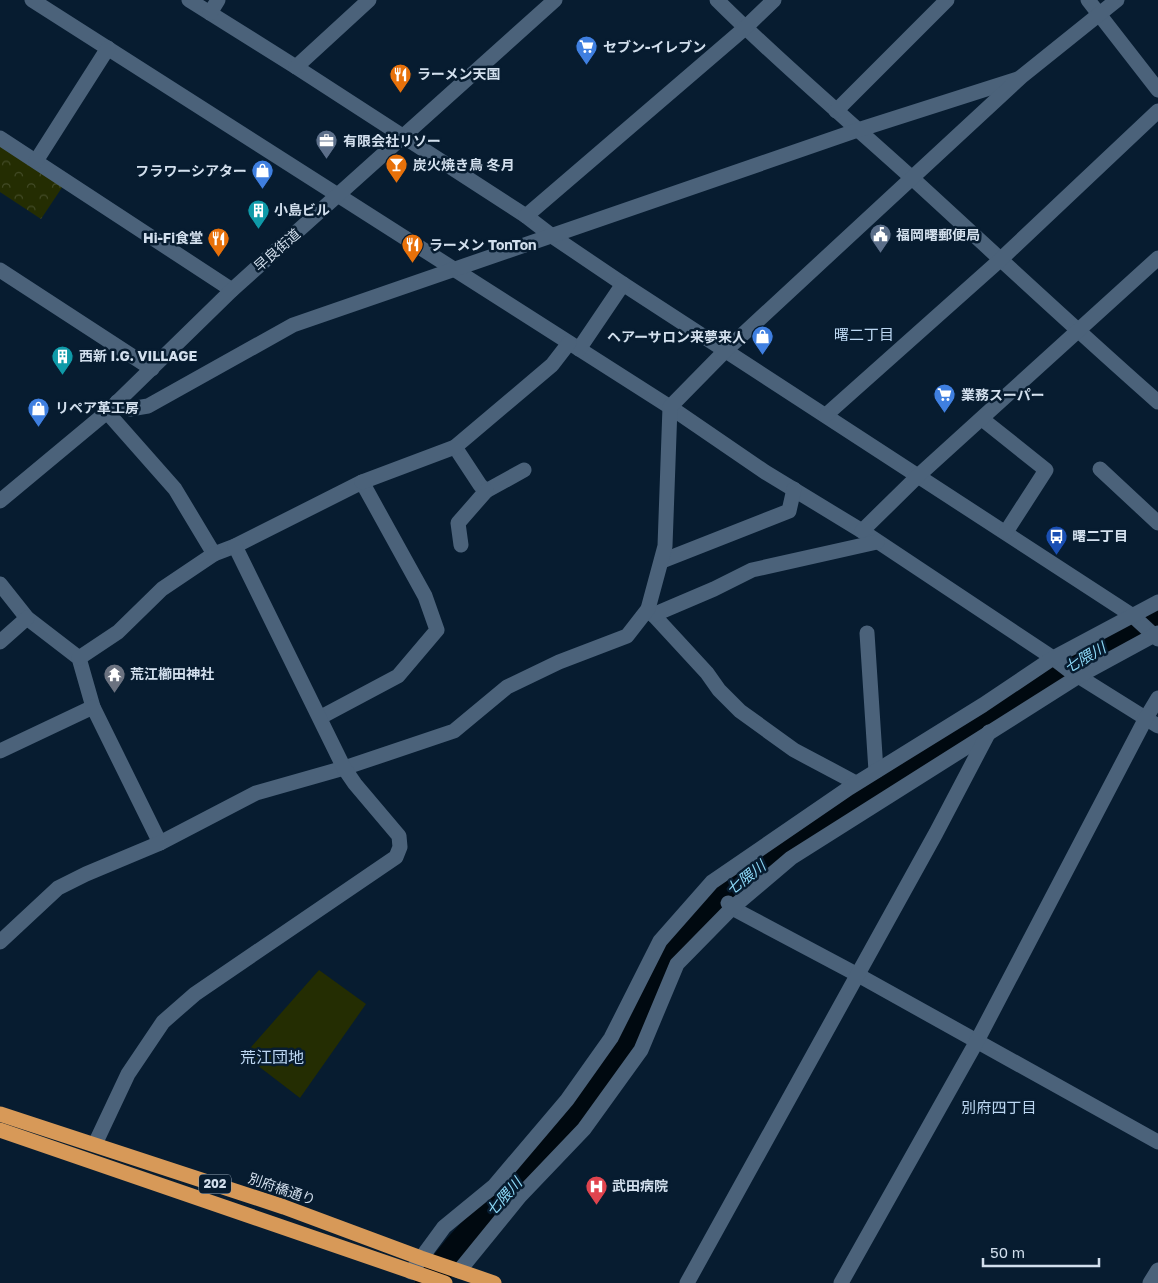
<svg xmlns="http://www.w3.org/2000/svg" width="1158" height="1283" font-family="'Golos Text','Noto Sans JP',sans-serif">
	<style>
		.green { fill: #242d02 }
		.park { fill: url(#park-crowns) }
		.water { fill: url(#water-ripples) }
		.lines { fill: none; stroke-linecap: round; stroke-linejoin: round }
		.river { stroke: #000910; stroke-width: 28 }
		.minor { stroke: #4b627a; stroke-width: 15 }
		.highway { stroke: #d79958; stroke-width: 15 }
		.labels { text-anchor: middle; stroke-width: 5; stroke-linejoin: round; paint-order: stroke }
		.shield { fill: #071c30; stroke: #95a4b4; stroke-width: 1 }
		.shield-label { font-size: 12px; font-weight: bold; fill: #d2dfed }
		.poi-label { font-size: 14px; font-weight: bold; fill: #d2dfed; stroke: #071c30; text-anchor: start }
		.street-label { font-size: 14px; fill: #d2dfed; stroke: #071c30 }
		.neighbourhood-label { font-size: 15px; fill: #bdd8f3; stroke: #071c30 }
		.water-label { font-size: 15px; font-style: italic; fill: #8cd8f6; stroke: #071c30 }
		.quarter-label { font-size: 16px; fill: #bdd8f3; stroke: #071c30 }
	</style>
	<defs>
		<pattern id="park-crowns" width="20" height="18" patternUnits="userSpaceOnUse" patternTransform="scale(1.25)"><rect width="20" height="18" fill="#242d02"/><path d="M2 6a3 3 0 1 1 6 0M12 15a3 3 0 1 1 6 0" fill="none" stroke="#434b27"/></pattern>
		<pattern id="water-ripples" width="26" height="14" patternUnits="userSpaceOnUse" patternTransform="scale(1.25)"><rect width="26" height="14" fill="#000910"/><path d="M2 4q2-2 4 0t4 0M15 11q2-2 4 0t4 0" fill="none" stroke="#242c33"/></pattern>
	</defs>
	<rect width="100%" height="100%" fill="#071c30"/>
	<polygon class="green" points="319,970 366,1004 300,1098 244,1055"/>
	<polygon class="park" points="0,143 63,186 41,219 0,192"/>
	<polygon class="water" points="1124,626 1134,634 1092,660 1080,651"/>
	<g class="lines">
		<polyline class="river" points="429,1283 458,1247 590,1102 634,1028 665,959 687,932 734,884 779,851 916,757 1099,648 1158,615"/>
		<g class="minor">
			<polyline points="32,0 670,407 765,472 862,531 1053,658 1070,671 1158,726"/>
			<polyline points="189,0 296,67 526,216 552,236 623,284 1133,616 1158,639"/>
			<path d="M717,0C779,62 847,119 912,178C994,253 1075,329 1158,402"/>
			<polyline points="1088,0 1158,90"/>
			<polyline points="210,13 218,0"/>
			<polyline points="296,67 369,0"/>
			<polyline points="836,111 947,0"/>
			<polyline points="0,138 232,290"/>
			<polyline points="36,161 108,48"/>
			<polyline points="526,216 745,28 774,0"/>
			<polyline points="0,270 152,369"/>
			<polyline points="579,349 623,284"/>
			<polyline points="117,402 130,409 148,406 293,325 858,130 1018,79"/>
			<polyline points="107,412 175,489 214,554 235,546 362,482 425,596 437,630 398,676 321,717"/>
			<polyline points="826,415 1000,260 1158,111"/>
			<polyline points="982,419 1046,470 1006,532"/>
			<polyline points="455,447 480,485 486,491 524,470"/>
			<polyline points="1100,469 1158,523"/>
			<polyline points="362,482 455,447 552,365 569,343"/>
			<polyline points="0,501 107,412 232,290 555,0"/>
			<polyline points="862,531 919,475 1158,258"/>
			<polyline points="461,545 458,523 486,491"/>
			<polyline points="662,561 789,511 794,489"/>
			<polyline points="0,584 27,618 79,658 93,707"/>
			<polyline points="648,609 707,673 719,690 740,711 794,750 856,783"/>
			<polyline points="653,615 714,589 752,570 877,542"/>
			<polyline points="867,633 876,771"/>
			<polyline points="0,642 27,618"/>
			<polyline points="79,658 118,632 162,589 214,554"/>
			<polyline points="0,751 93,707 160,843"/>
			<polyline points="728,903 732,908 858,975 1158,1142"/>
			<polyline points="0,942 58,888 86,874 160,843 256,793 344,768 454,731 507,687 559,662 627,636 648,609 665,546 670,407 726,350 1021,77 1117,0"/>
			<polyline points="95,1144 128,1074 163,1022 195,994 396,857 400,847 399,836 355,784 344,768 235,546"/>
			<polyline points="459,1271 520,1196 584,1129 641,1050 677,964 732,908 791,858 1079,676 1158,633"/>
			<polyline points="411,1272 444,1227 494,1186 567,1100 611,1038 660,941 712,882 849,788 983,705 1053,658 1158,602"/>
			<polyline points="687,1283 936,833 989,732"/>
			<polyline points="841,1283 977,1041 1146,718 1158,698"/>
			<polyline points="1150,1283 1158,1270"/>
		</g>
		<g class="highway">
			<polyline points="0,1114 284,1207 421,1258 494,1283"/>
			<polyline points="0,1130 445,1283"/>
		</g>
	</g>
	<defs>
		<symbol id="supermarket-pin" viewBox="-11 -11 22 30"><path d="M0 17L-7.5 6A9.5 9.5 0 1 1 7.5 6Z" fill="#3f7fe0" stroke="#071c30"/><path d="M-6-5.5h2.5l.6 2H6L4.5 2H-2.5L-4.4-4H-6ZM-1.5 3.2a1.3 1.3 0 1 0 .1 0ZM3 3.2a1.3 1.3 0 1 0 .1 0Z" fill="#fff"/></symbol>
		<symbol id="restaurant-pin" viewBox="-11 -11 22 30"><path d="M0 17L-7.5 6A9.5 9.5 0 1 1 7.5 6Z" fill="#e8710a" stroke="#071c30"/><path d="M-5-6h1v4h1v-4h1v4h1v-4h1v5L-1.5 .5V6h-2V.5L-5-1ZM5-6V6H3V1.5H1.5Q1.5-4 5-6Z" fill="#fff"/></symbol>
		<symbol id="office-pin" viewBox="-11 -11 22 30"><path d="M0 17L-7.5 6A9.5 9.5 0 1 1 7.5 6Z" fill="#5c6f8a" stroke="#071c30"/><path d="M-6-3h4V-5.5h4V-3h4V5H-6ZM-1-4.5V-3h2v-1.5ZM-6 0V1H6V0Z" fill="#fff"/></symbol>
		<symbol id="bar-pin" viewBox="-11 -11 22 30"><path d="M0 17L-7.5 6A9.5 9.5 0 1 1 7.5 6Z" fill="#e8710a" stroke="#071c30"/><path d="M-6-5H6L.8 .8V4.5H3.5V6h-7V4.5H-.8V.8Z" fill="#fff"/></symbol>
		<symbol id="shop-pin" viewBox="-11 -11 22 30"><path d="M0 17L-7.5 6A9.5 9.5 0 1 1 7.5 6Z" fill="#3f7fe0" stroke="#071c30"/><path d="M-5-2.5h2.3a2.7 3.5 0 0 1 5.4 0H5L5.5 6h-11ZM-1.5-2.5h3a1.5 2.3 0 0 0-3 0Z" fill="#fff"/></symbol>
		<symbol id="building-pin" viewBox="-11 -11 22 30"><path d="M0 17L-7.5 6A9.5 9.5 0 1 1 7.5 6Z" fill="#0f9aa8" stroke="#071c30"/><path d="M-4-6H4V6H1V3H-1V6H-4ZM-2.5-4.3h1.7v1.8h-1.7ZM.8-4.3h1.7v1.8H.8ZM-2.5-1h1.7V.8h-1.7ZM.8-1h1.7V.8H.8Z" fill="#fff"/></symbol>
		<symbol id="civic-pin" viewBox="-11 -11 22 30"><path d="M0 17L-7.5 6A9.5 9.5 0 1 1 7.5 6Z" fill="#5c6f8a" stroke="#071c30"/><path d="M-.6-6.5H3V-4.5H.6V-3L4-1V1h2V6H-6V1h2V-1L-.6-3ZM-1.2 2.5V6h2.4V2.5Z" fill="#fff"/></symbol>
		<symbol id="bus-pin" viewBox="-11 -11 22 30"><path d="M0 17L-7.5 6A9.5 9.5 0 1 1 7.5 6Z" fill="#1a4fb4" stroke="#071c30"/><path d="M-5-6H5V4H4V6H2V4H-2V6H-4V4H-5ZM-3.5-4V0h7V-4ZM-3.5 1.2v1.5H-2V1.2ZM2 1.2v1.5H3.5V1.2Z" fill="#fff"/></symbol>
		<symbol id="temple-pin" viewBox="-11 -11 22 30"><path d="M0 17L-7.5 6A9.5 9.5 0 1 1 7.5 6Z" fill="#6b7280" stroke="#071c30"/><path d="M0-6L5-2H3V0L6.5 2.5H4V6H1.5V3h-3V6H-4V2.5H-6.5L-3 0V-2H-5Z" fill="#fff"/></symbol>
		<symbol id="hospital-pin" viewBox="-11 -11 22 30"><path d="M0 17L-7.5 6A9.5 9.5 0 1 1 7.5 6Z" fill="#e0444e" stroke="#071c30"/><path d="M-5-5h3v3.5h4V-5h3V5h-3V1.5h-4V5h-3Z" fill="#fff"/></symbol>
	</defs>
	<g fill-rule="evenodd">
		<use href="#supermarket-pin" x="574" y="34" width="25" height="34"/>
		<use href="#restaurant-pin" x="388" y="62" width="25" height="34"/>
		<use href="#office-pin" x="314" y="128" width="25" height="34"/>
		<use href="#bar-pin" x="384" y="152" width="25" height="34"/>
		<use href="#shop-pin" x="250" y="158" width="25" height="34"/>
		<use href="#building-pin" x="246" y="198" width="25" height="34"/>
		<use href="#civic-pin" x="868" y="222" width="25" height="34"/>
		<use href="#restaurant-pin" x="206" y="226" width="25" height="34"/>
		<use href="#restaurant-pin" x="400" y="232" width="25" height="34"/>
		<use href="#shop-pin" x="750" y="324" width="25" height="34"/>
		<use href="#building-pin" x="50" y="344" width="25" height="34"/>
		<use href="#supermarket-pin" x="932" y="382" width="25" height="34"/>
		<use href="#shop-pin" x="26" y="396" width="25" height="34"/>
		<use href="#bus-pin" x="1044" y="524" width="25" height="34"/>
		<use href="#temple-pin" x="102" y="662" width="25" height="34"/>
		<use href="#hospital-pin" x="584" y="1174" width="25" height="34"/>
	</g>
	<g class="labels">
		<rect class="shield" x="199" y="1174.5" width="32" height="19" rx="4"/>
		<g class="shield-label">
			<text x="215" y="1188">202</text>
		</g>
		<g class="poi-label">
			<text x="603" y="52">セブン-イレブン</text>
			<text x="417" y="79">ラーメン天国</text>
			<text x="343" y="146">有限会社リソー</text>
			<text x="413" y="170">炭火焼き鳥 冬月</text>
			<text x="247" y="176" text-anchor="end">フラワーシアター</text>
			<text x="274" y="215">小島ビル</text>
			<text x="896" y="240">福岡曙郵便局</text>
			<text x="203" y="243" text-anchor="end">Hi-Fi食堂</text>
			<text x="429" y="250">ラーメン TonTon</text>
			<text x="746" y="342" text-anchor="end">ヘアーサロン来夢来人</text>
			<text x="79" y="361">西新 I.G. VILLAGE</text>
			<text x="961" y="400">業務スーパー</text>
			<text x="55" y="413">リペア革工房</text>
			<text x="1072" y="541">曙二丁目</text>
			<text x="130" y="679">荒江櫛田神社</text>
			<text x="612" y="1191">武田病院</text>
		</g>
		<g class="street-label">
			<text transform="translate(277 250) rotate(-41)" y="5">早良街道</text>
			<text transform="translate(282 1189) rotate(19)" y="5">別府橋通り</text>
		</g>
		<g class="neighbourhood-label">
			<text x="864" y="340">曙二丁目</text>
			<text x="999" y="1113">別府四丁目</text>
		</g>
		<g class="water-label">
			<text transform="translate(1085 658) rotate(-30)" y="5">七隈川</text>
			<text transform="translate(746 878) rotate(-38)" y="5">七隈川</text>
			<text transform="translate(504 1197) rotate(-48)" y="5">七隈川</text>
		</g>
		<g class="quarter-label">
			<text x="272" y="1063">荒江団地</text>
		</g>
	</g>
	<path d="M983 1258v8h116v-8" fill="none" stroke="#d2dfed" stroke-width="2.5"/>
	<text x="990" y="1258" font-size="15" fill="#d2dfed" stroke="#071c30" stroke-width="4" paint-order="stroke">50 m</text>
</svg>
